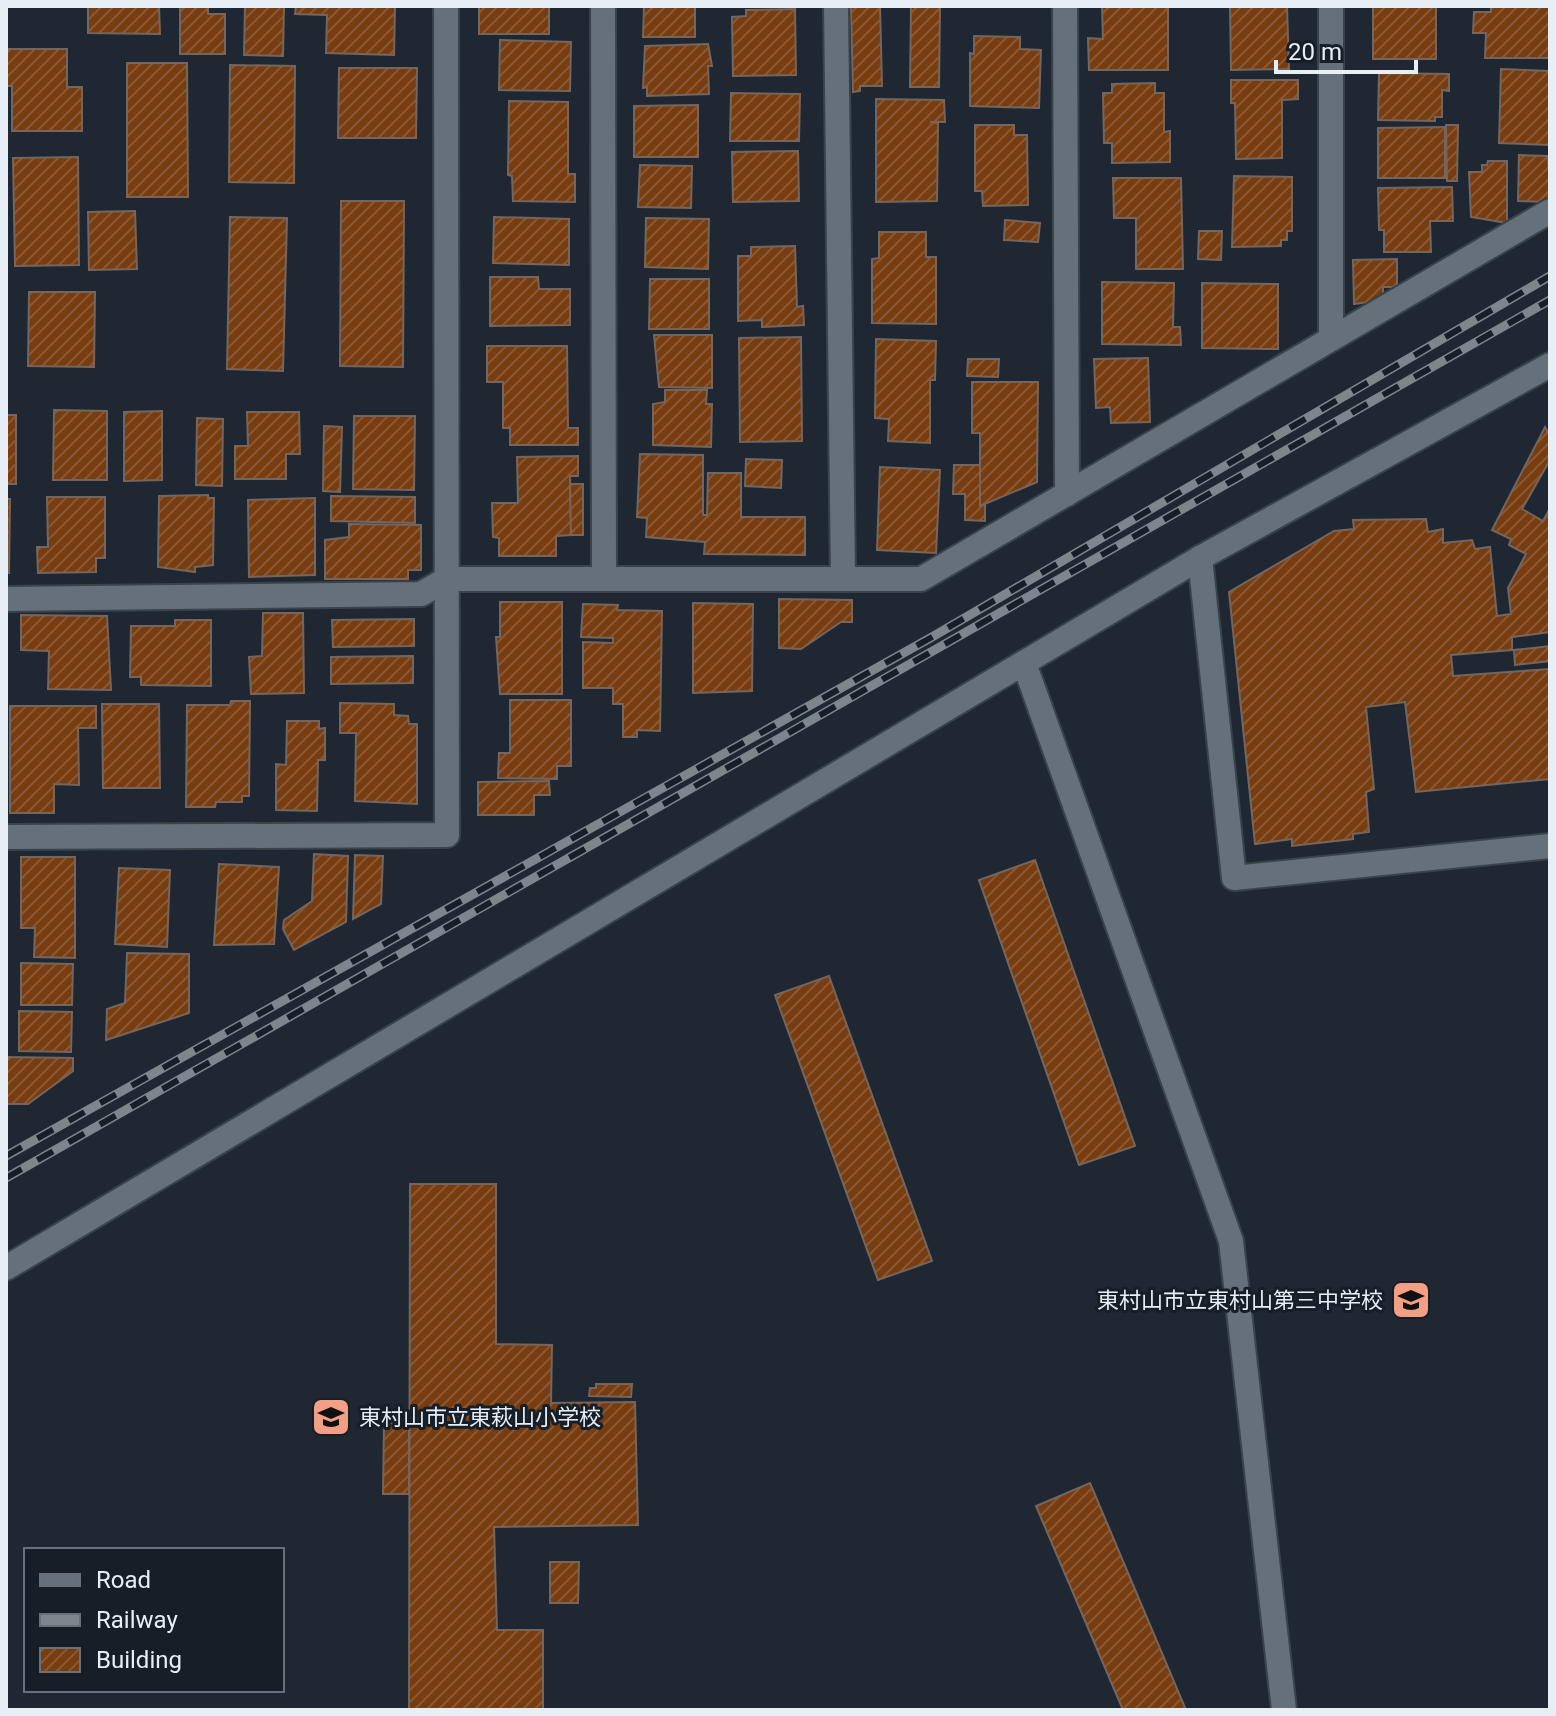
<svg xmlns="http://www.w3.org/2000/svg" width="1556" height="1716" font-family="Roboto,'Noto Sans JP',sans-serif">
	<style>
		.building { fill: url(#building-hatch); stroke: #74665e; stroke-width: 2 }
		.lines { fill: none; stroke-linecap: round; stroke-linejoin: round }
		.lane-casing { stroke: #3a424a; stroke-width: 28 }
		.street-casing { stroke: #3a424a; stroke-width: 28 }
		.lane { stroke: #65707b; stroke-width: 24 }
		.street { stroke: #65707b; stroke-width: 24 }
		.rail-casing { stroke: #7d858d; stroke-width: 9 }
		.rail { stroke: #161e28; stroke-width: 6; stroke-dasharray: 18; stroke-linecap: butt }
		.labels { text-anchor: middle; stroke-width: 6; stroke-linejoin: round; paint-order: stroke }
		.poi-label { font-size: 22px; fill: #e8eef5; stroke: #161e28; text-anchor: end }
	</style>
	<defs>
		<pattern id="building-hatch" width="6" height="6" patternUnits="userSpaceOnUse" patternTransform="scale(2)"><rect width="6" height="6" fill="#773c0f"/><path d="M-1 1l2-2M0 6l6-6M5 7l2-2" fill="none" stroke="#8a5833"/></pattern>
	</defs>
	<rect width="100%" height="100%" fill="#1f2832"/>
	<g class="building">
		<polygon points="88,6 159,6 160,34 88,33"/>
		<polygon points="180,6 208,6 208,14 225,14 225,54 180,54"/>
		<polygon points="245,6 284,6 283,56 244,55"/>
		<polygon points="296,6 395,6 394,55 326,53 327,15 295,14"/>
		<rect x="479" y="6" width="70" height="28"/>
		<polygon points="644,6 695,6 695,37 643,37"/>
		<polygon points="851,6 880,6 882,86 860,86 860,91 853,92"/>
		<polygon points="911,6 940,6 939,87 910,87"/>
		<polygon points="1102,6 1168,6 1168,70 1089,70 1088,38 1103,39"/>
		<polygon points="1230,6 1287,6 1289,69 1231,70"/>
		<rect x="1373" y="6" width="63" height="53"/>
		<polygon points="1491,6 1550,6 1550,58 1485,58 1486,33 1473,33 1474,12 1491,12"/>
		<polygon points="795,9 796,75 733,76 732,17 746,16 746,10"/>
		<polygon points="974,36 1020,37 1020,49 1041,50 1039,108 970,106 970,53 974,54"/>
		<polygon points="500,40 571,42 570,91 499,90"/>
		<polygon points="708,44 712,66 708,66 709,94 647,96 647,87 643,88 645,46"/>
		<polygon points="6,49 67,49 67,87 82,87 82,131 12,131 12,86 6,86"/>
		<polygon points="127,63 187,63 188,197 127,197"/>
		<polygon points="230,65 295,66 294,183 229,182"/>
		<polygon points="339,68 417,68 416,138 338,138"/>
		<polygon points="1501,69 1550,71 1550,145 1499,143"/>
		<polygon points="1379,73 1449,74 1449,91 1442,90 1442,117 1435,117 1435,121 1378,120"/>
		<polygon points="1231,80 1298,80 1298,99 1282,100 1282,158 1236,159 1235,103 1231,103"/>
		<polygon points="1155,83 1155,93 1164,93 1164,132 1170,131 1170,162 1112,163 1112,143 1104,143 1103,93 1112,93 1112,84"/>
		<polygon points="731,93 800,94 799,141 730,141"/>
		<polygon points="876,99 944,100 945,122 930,122 938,123 937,201 876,202"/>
		<polygon points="509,101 568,102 568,174 575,174 575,202 513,201 512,176 508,175"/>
		<polygon points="698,105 698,157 634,157 634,106"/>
		<polygon points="975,125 1014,125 1014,135 1027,135 1028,205 983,206 982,191 975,191"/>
		<polygon points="1446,125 1458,125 1457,181 1447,181"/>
		<polygon points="1445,127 1445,178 1378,178 1378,128"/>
		<polygon points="798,151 799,201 733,202 732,152"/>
		<polygon points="1519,155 1548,156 1550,191 1547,202 1518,201"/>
		<polygon points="78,157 79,265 15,266 13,158"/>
		<polygon points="1488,161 1507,161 1507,223 1471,217 1469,172 1482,172 1482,165 1487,165"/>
		<polygon points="640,165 692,166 691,208 638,207"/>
		<polygon points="1234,176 1292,177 1292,231 1287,231 1287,240 1281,240 1281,246 1232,247"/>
		<polygon points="1113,178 1181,178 1183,269 1136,269 1136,218 1114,218"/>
		<polygon points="1452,187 1453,221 1430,221 1431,252 1384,252 1384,230 1379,230 1378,188"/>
		<polygon points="341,201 404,201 403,367 340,366"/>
		<polygon points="135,211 137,269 89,270 88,212"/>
		<polygon points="230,217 287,218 283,371 227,369"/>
		<polygon points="494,217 569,219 569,265 493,263"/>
		<polygon points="646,218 709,219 708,269 645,267"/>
		<polygon points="1005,220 1040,223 1038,242 1004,240"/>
		<polygon points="1199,231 1222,231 1221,260 1198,259"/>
		<polygon points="879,232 926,232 926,257 936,257 936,324 872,323 872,259 879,258"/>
		<polygon points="795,246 797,307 803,306 804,325 762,327 762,320 738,321 738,256 751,256 751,247"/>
		<polygon points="1397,259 1397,287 1383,287 1383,300 1354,304 1353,260"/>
		<polygon points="490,277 538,277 539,289 570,289 570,325 490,326"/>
		<polygon points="650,279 709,279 709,329 649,329"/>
		<polygon points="1102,282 1174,283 1173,327 1180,327 1181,345 1102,344"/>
		<polygon points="1202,283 1278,284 1278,349 1202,348"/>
		<polygon points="29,292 95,292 94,367 28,366"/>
		<polygon points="654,335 712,335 712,388 659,387"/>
		<polygon points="801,337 802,441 740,442 739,338"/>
		<polygon points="876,339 936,341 935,380 930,380 930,443 888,441 889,419 875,418"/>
		<polygon points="487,346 567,346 568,428 578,428 578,445 510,445 510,428 503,428 503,382 487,382"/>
		<polygon points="1148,358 1150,422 1111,423 1110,407 1096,408 1094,359"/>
		<polygon points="968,359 999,359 998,377 967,376"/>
		<polygon points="972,382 1038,382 1037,482 980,506 980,433 972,433"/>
		<polygon points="665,390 707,390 706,404 712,404 711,447 653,445 653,404 665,402"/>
		<polygon points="54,410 107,411 107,480 53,480"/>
		<polygon points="162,411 162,480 124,481 124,412"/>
		<polygon points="247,412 299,412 300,454 286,454 286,479 235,479 235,446 248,446"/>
		<rect x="6" y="415" width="10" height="69"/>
		<polygon points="354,416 415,416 414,490 353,489"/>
		<polygon points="197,418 223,419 222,486 196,485"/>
		<polygon points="324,426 342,427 340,492 323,491"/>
		<polygon points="1545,427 1550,436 1550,460 1522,509 1543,521 1550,508 1550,632 1512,637 1512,650 1451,655 1453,676 1550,669 1550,779 1416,792 1405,702 1366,707 1374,789 1366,792 1369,832 1353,834 1353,839 1292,846 1292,839 1255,844 1229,592 1334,531 1354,529 1353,520 1426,519 1428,532 1443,529 1443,543 1472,540 1475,549 1490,547 1497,616 1511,614 1508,588 1526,554 1509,545 1511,539 1492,530"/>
		<polygon points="640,454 703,455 703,515 707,515 708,473 741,473 741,517 805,517 805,555 704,554 705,542 646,537 647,518 637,517"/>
		<polygon points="578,456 578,476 570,476 571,535 556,536 556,556 499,556 499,538 493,537 492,503 518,503 517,457"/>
		<polygon points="746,459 782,460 781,488 745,486"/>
		<polygon points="954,465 980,465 980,506 985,504 985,521 965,520 965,494 953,494"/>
		<polygon points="880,467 940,470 936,553 877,550"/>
		<polygon points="570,484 583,484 583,535 571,535"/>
		<polygon points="208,495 208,498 214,498 213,565 195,567 195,572 158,567 159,496"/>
		<polygon points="331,496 415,497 415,523 331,521"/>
		<polygon points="47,497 105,497 105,558 96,558 96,572 38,573 37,547 48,547"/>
		<polygon points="315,498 315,575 249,577 248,500"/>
		<polygon points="6,499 10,499 9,573 6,573"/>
		<polygon points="349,524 421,525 421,570 408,570 408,579 325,579 325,540 349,537"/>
		<polygon points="779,599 852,600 852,622 841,622 801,649 779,648"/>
		<polygon points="500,602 562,602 562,694 500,694 496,637 500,637"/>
		<polygon points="693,603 753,604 752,691 693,693"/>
		<polygon points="583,604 618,605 617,610 662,611 660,731 637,730 637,737 623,737 623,704 613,704 613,688 583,688 583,642 613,643 613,638 581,637"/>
		<polygon points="263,613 303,613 304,693 251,694 249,657 262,656"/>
		<polygon points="21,615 107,616 111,690 48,689 49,651 21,650"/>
		<polygon points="414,619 414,646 333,647 332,620"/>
		<polygon points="175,620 211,620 211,686 141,685 141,677 130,677 131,626 175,626"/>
		<polygon points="1550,646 1550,661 1515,665 1514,650"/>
		<polygon points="413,656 413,683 331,684 331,657"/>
		<polygon points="510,700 571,700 571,766 557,766 557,779 498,778 499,753 510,753"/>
		<polygon points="231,701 250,701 249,796 242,796 242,802 216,802 215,807 186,807 187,705 230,705"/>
		<polygon points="340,703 394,704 394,715 408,716 409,724 417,724 417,804 355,801 356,733 340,733"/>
		<polygon points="102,704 159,704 160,788 103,788"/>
		<polygon points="10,706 96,706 96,728 78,728 79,785 54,784 54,813 10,813"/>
		<polygon points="287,721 319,721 319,729 325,728 325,760 318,760 317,811 276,810 276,764 286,765"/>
		<polygon points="549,781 550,795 534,795 534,815 478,815 478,782"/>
		<polygon points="314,854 348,856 346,922 294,950 283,929 284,920 312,901"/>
		<polygon points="355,855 383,856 381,904 353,919"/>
		<polygon points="21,857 75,857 75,958 34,957 35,928 21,928"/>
		<polygon points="1035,860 1135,1146 1079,1165 979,880"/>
		<polygon points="219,864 279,867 274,944 214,945"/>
		<polygon points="119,868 170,870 167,947 115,944"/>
		<polygon points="127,953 189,954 189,1013 106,1040 107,1009 125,1003"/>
		<polygon points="21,963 73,964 72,1005 21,1005"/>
		<polygon points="829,976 932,1261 878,1280 775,995"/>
		<polygon points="19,1011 72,1012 71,1052 19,1051"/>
		<polygon points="6,1057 73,1058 73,1071 28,1104 6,1104"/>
		<polygon points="410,1184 496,1184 496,1344 552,1345 551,1403 635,1402 638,1525 494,1527 497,1630 543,1630 543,1710 409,1710"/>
		<polygon points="596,1384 632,1384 631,1397 589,1396 590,1388 596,1388"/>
		<polygon points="384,1423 409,1423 409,1494 383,1494"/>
		<polygon points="1090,1483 1186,1710 1123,1710 1036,1506"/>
		<polygon points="550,1562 579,1562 578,1603 550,1603"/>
	</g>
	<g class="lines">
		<defs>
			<g id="lane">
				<polyline points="603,6 604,579"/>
				<polyline points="836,6 843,579"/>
				<polyline points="1065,6 1067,494"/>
			</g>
			<g id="street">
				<polyline points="1331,336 1331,6"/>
				<polyline points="1200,558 1234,878 1550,846"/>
				<polyline points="6,599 421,594 447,579 921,579 1550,211"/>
				<polyline points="1024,663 1231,1241 1284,1710"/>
				<polyline points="6,837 447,835 446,6"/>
				<polyline points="6,1268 1200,558 1550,365"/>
			</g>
		</defs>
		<use href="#lane" class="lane-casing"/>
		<use href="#street" class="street-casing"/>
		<use href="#lane" class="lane"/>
		<use href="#street" class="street"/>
		<defs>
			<g id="rail">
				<polyline points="6,1156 932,637 1550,276"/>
				<polyline points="6,1178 1550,300"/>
			</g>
		</defs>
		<use href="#rail" class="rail-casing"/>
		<use href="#rail" class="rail"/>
	</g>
	<defs>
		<symbol id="school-square" viewBox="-11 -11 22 22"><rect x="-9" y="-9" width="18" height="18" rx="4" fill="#f39f85" stroke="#161e28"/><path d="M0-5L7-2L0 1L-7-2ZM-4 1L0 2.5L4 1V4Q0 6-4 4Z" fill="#111"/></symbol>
	</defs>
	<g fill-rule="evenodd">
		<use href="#school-square" x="1389" y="1278" width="44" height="44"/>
		<use href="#school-square" x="309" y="1395" width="44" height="44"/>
	</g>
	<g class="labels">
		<g class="poi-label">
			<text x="1383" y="1308">東村山市立東村山第三中学校</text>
			<text x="359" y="1425" text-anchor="start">東村山市立東萩山小学校</text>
		</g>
	</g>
	<rect width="1556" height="1716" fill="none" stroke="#e8eef5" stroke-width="16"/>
	<rect x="24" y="1548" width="260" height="144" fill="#161e28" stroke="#6a717a" stroke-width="2"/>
	<rect x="40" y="1574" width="40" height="12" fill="#65707b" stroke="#6a717a" stroke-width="2"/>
	<text x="96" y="1588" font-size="24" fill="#e8eef5">Road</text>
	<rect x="40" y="1614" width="40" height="12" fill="#7d858d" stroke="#6a717a" stroke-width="2"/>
	<text x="96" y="1628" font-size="24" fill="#e8eef5">Railway</text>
	<rect x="40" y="1648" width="40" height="24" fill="url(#building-hatch)" stroke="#6a717a" stroke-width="2"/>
	<text x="96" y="1668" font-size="24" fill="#e8eef5">Building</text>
	<path d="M1276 60v12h140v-12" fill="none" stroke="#e8eef5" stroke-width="4"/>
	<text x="1288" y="60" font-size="24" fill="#e8eef5" stroke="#161e28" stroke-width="6" paint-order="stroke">20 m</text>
</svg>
